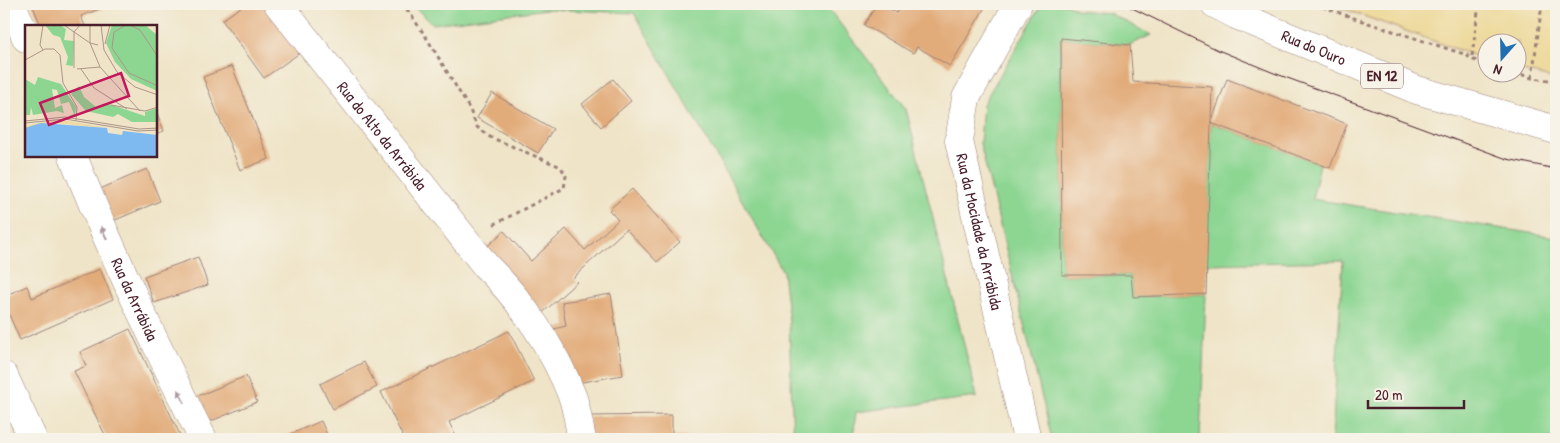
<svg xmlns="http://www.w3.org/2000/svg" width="1560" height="443" font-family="'Patrick Hand',sans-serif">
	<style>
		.green { fill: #8cd692; stroke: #6b7a5e }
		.sand { fill: #eeda9e; stroke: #9c7c64 }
		.building { fill: #e2ac7a }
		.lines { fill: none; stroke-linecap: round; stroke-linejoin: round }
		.minor-casing { stroke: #9c8279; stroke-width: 29 }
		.primary-casing { stroke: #9c8279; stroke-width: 29 }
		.motorway-casing { stroke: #9c8279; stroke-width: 29 }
		.path { stroke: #9c8279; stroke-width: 3; stroke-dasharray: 4 4; stroke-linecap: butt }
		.minor { stroke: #fff; stroke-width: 28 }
		.primary { stroke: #fff; stroke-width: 28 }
		.motorway { stroke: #fff; stroke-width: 28 }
		.tram { stroke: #4a1f2b; stroke-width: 1 }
		.oneway { fill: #ae9aa0 }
		.labels { text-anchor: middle; stroke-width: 4; stroke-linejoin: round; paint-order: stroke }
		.shield { fill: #f7f3e8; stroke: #7e5f64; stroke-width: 1 }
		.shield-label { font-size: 15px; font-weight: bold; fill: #4a1f2b }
		.street-label { font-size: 16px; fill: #4a1f2b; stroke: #f7f3e8 }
		.inset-river { fill: none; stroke: #7eb9f0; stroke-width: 2.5 }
		.inset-road { fill: none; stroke: #ad9589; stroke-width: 1 }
		.view { fill: #c2185b; fill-opacity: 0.15; stroke: #c2185b; stroke-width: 2.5 }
		.inset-edge { fill: none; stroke: #4a1f2b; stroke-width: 2.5 }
	</style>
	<rect width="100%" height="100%" fill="#f7f3e8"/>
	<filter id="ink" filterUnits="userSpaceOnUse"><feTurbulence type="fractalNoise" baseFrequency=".02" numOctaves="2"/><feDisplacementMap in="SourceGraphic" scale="10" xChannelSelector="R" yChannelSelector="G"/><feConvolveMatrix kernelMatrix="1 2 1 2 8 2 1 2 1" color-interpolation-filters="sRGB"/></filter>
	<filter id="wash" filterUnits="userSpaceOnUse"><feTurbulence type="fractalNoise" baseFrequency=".0096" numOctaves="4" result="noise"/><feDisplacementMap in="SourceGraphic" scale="20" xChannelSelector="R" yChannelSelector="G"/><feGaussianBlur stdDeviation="1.12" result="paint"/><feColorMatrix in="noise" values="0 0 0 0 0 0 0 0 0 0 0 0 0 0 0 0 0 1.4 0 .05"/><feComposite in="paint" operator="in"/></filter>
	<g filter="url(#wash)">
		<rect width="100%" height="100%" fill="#efe4c7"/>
		<g class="green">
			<polygon points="411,4 822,4 828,8 906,109 977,397 856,412 853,439 793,439 789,322 783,272 634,13 547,9 433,24"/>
			<polygon points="1042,4 1067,4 1078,10 1109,13 1151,35 1130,45 1061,38 1062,275 1131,275 1133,297 1206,294 1200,439 1052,439 980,143 983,104"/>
			<polygon points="1211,123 1320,164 1312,199 1556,237 1556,439 1332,439 1343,261 1206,264"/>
		</g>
		<polygon class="sand" points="1330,4 1506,4 1556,6 1556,79 1518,70 1518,42 1488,42 1487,60"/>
		<g id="blocks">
			<g class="building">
				<polygon points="32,4 113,4 81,16 85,26 41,26"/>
				<polygon points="245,4 267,4 301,52 264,78 222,20"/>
				<polygon points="877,4 881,4 897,13 902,4 987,4 950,66 917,47 913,53 864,25"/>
				<polygon points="1061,38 1130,45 1133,82 1212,87 1206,294 1133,297 1131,275 1062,275"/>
				<polygon points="232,66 269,159 240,170 203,77"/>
				<polygon points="613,79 631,101 601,127 582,104"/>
				<polygon points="1227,79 1347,124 1330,168 1211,123"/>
				<polygon points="492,93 553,129 538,153 477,118"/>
				<polygon points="156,111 164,131 156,134"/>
				<polygon points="147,169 160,201 113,221 100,189"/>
				<polygon points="632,189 680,242 657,262 626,229 573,278 577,282 539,316 481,252 504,231 531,261 566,229 585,250 618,220 609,210"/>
				<polygon points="198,257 208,285 154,303 144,276"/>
				<polygon points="100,269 113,299 20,340 4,303 4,296 27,286 32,298"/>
				<polygon points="611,294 623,375 571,384 554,329 566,326 562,302"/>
				<polygon points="130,329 182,439 107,439 74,371 86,366 80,352"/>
				<polygon points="509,331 534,381 449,422 457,439 404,439 381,392"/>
				<polygon points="364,362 377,387 333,409 320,384"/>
				<polygon points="246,376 257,402 204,424 193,398"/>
				<polygon points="672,415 672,437 699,437 699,439 589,439 589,416"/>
				<polygon points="321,421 329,439 279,439"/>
			</g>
		</g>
	</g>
	<g filter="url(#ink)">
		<use href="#blocks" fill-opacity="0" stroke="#9c8279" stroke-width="1"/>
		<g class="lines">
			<defs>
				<g id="minor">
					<polyline points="12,4 26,38"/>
					<path id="s1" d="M278,4L486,266C523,302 554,349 573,398C577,411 579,426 582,439"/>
					<path id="s2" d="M1018,4L966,98L959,141L1027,439"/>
					<path id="s3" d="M73,156C111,253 156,346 203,439"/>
				</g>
				<g id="primary">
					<path id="s4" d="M1215,4L1236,15L1417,90L1556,130"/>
				</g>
				<polyline id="motorway" points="4,376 33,439"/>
			</defs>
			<use href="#minor" class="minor-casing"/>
			<use href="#primary" class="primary-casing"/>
			<use href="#motorway" class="motorway-casing"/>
			<g class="path">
				<polyline points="401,4 409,12 426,37 469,108 477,127 490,137 561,167 566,176 564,188 493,225"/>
				<polyline points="1315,4 1365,22 1467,55 1470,59 1488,64"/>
				<polyline points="1472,56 1479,4"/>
				<polyline points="1514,72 1532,78 1556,81"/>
				<polyline points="1532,78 1542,4"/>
			</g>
			<use href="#minor" class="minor"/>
			<use href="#primary" class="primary"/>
			<use href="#motorway" class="motorway"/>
			<polyline class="tram" points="1124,4 1218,50 1274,73 1507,159 1556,169"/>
		</g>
		<defs><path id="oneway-solid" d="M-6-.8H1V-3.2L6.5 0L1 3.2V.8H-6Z" transform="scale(1.25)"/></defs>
		<g class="oneway">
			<use href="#oneway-solid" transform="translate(104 233) rotate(-115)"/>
			<use href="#oneway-solid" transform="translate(181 396) rotate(-117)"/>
		</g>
	</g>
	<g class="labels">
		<rect class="shield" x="1361" y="63.5" width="42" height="25" rx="4"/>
		<g class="shield-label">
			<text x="1382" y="81">EN 12</text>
		</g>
		<g class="street-label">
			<text dy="6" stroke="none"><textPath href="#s4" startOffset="108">Rua do Ouro</textPath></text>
			<text dy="6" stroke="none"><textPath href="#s1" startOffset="168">Rua do Alto da Arrábida</textPath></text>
			<text dy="6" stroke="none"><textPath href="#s2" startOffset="244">Rua da Mocidade da Arrábida</textPath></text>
			<text dy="6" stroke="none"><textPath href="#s3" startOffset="156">Rua da Arrábida</textPath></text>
		</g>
	</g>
	<g transform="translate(25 25)">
		<rect width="132" height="132" fill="#efe4c7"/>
		<path d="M20,0H35L41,4L39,15L49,16L48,41L41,40L43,32L35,12L28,10ZM87,0H120L132,10V66L106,54L90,37L81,18ZM13,52L36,59L51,82L50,91H44L49,89L44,77L36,79L32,65L27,64L30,83L37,80L39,88L32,86L8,90L6,82L5,90H0V54L10,60ZM54,61L59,72L71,82L81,78L120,91V87L132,83V97H107L93,89L88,92L61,86L46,69Z" fill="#8cd692"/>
		<path d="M24,96H43L82,103L31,98L0,105V101Z" fill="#eeda9e"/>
		<path d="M16,98L82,103L83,108L97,110L98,106L132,110V132H0V103Z" fill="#7eb9f0"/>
		<path class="inset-river" d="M1,108L12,132"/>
		<path class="inset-road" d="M39,0L65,18L75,42L115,86M65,0V18L73,20M76,0L79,25L92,47L110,62L133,70M101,0L89,7L87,23L104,48L133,61M105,0L115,5L133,32M80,19L85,0M18,25L15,20L18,0M0,35L20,24H29L35,30L38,58L52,82L51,95M49,43V7L55,0M52,44L75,42M56,44L69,63L102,84M86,80L120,86L133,82M0,96L40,92L114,104L133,103M0,98L40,94L113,106L133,105"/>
		<path class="view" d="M96,48L104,71L24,100L15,78Z"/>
		<rect width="132" height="132" class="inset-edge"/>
	</g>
	<rect width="1560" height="443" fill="none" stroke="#f7f3e8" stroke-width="20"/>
	<g transform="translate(1502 58) rotate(200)"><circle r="24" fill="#f7f3e8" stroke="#b29e9c"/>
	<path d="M0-4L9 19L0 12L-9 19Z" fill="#1f6fb2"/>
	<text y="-8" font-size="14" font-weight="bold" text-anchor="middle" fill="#4a1f2b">N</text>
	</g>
	<path d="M1368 400v8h96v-8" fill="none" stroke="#4a1f2b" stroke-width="2.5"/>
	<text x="1375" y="400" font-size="15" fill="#4a1f2b" stroke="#f7f3e8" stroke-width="4" paint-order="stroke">20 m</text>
</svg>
